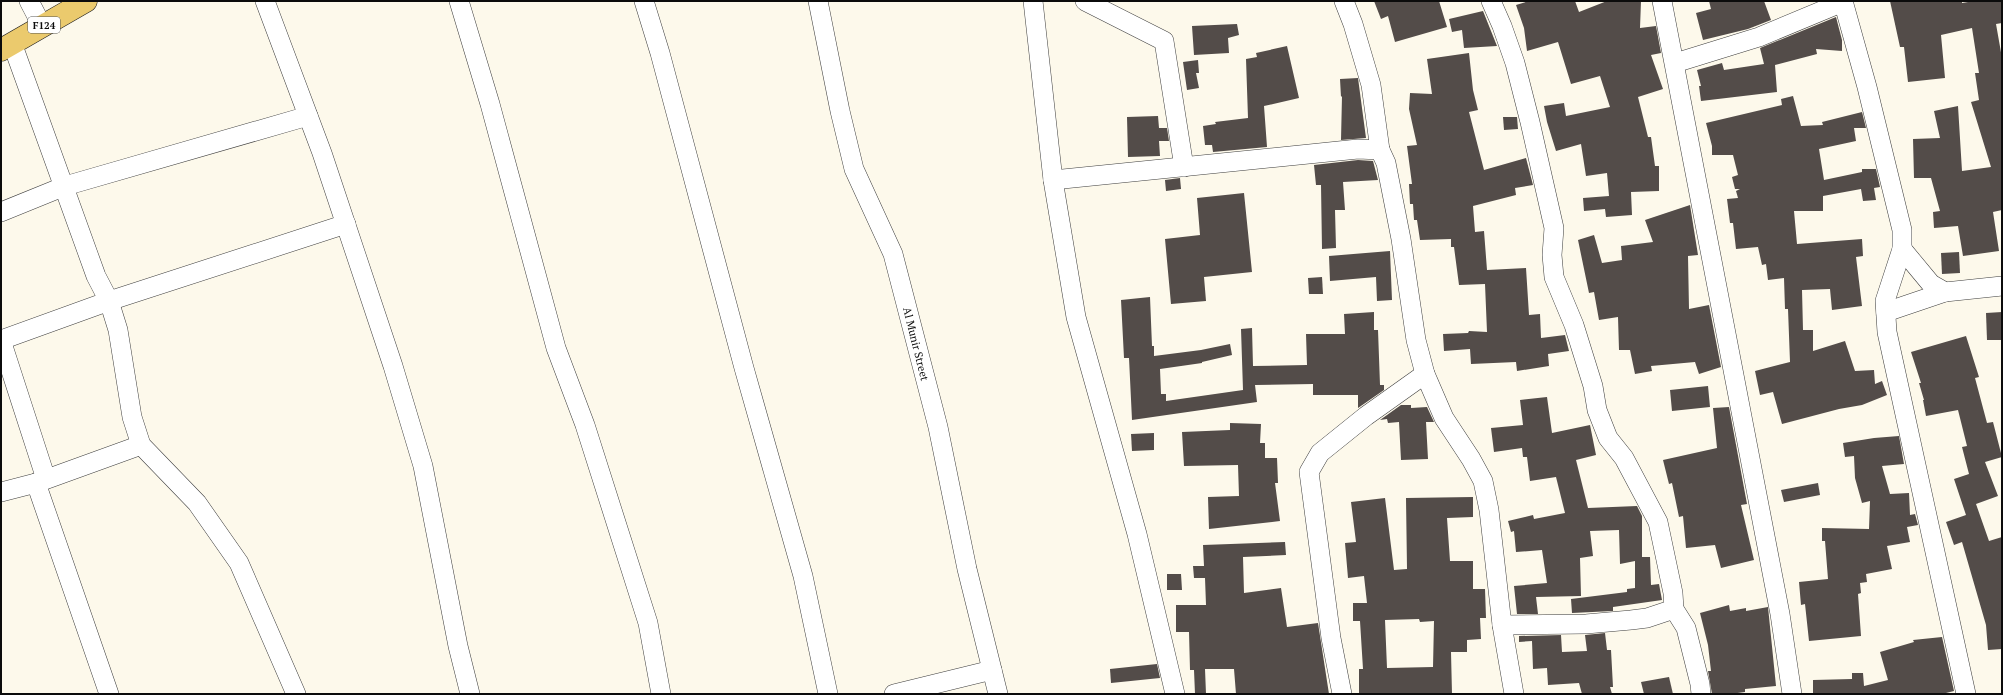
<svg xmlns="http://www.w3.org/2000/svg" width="2003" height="695" font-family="'PT Serif',serif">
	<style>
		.building { fill: #534c49; fill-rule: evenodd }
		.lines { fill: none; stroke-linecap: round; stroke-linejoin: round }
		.minor-casing { stroke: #3e3e3e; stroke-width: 20 }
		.major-casing { stroke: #1c1c1c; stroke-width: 23 }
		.minor { stroke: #fff; stroke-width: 19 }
		.major { stroke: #ebca6d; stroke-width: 22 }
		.labels { text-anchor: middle; stroke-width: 4; stroke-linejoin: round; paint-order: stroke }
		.shield { fill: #fff; stroke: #545454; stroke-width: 1 }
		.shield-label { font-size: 10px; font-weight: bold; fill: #0b0b0b }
		.street-label { font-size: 11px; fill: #0b0b0b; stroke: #fff }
	</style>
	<rect width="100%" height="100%" fill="#fdf9eb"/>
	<g class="building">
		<polygon points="1374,1 1439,1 1447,27 1395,42 1388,16 1381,19"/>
		<polygon points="1529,1 1575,1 1579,12 1607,1 1641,1 1640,28 1656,26 1661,53 1651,55 1663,89 1638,97 1648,137 1651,137 1655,166 1659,166 1659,191 1631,192 1632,215 1606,217 1605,209 1584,211 1583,198 1609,196 1607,173 1586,176 1581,144 1556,151 1547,122 1544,106 1564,103 1566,116 1610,107 1600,76 1571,84 1558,42 1527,51 1524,28 1516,5"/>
		<polygon points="1709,1 1764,1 1771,20 1748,29 1703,40 1696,13 1711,9"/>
		<polygon points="1890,1 1962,1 1962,3 1974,1 2002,1 2002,23 1996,24 2002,58 2002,210 1993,212 1999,251 1963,256 1958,226 1934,228 1933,212 1940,211 1931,178 1914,178 1913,139 1940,138 1934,111 1958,106 1962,171 1991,167 1971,102 1979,100 1975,73 1979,73 1972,28 1941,35 1945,78 1908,82 1904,47 1900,47"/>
		<polygon points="1483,11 1497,46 1464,48 1462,30 1452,32 1449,19"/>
		<polygon points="1836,17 1842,40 1842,51 1816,49 1817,54 1775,65 1777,92 1701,101 1699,86 1701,86 1697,70 1722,63 1724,70 1764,64 1760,48"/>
		<polygon points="1237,24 1239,35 1228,38 1229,53 1194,55 1192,26"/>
		<polygon points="1287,46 1299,98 1264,106 1267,147 1213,152 1212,145 1205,145 1203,126 1216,124 1215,122 1248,118 1246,59 1257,57 1256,53"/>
		<polygon points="1469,53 1473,90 1478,110 1469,112 1484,170 1526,158 1533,185 1515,188 1516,195 1473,206 1475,232 1484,231 1487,270 1526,268 1529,315 1540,314 1541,338 1565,335 1569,351 1548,354 1549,366 1517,371 1516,362 1471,364 1470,349 1444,351 1443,334 1468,333 1469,331 1487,332 1485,284 1459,285 1454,247 1451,247 1451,239 1420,240 1417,220 1414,220 1413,204 1410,204 1409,184 1412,184 1407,146 1417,145 1409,109 1410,93 1432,94 1427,59"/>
		<polygon points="1198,60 1199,73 1196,73 1199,88 1187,90 1183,62"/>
		<polygon points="1358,78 1366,138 1341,140 1342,96 1341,97 1340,79"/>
		<polygon points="1793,96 1801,126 1823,125 1822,122 1862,112 1866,128 1854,128 1856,141 1819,149 1824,180 1862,172 1862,169 1876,169 1880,187 1874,188 1876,200 1863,201 1861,189 1823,196 1823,211 1794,211 1797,244 1862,239 1863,256 1856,257 1862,306 1832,310 1830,289 1802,290 1803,330 1813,330 1813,351 1845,341 1855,371 1874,370 1875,384 1882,381 1887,395 1862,405 1839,409 1782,424 1773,392 1760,395 1755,371 1790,362 1788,309 1785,309 1784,278 1768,280 1766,264 1762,265 1758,247 1736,249 1733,223 1730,223 1727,199 1738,198 1736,191 1740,189 1735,189 1732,177 1738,175 1733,155 1712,155 1712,146 1706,123 1782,105 1781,99"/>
		<polygon points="1158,116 1159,128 1167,128 1169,141 1159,141 1160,156 1128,157 1127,117"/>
		<polygon points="1503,117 1517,117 1518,129 1504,130"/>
		<polygon points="1358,160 1373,161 1378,180 1343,182 1345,210 1335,210 1336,248 1322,249 1321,185 1316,185 1314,165"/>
		<polygon points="1180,178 1181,189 1166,191 1165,180"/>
		<polygon points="1244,193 1252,272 1204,277 1206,301 1171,304 1165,239 1200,235 1197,198"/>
		<polygon points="1690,205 1698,255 1688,256 1689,309 1709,305 1721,367 1699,374 1695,362 1651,366 1652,371 1635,374 1630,350 1619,350 1618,317 1599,320 1594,292 1589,293 1578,240 1594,235 1602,263 1622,260 1621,246 1653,242 1645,220"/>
		<polygon points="1390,251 1392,300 1377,301 1376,277 1330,281 1329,256"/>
		<polygon points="1959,252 1960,273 1942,274 1941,253"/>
		<polygon points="1322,277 1323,294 1309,294 1308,278"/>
		<polygon points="1150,297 1152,346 1154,346 1154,356 1201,350 1230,344 1232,355 1202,362 1202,363 1160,369 1161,394 1166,394 1166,401 1243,390 1241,329 1252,328 1253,366 1307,365 1306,334 1345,334 1344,314 1374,312 1374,330 1378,330 1380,385 1384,385 1384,390 1358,408 1358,395 1313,395 1313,384 1255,385 1257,402 1132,420 1129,358 1124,358 1121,300"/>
		<polygon points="2002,312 2002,340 1987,340 1986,313"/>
		<polygon points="1966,336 1979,377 1975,378 1987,423 1993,422 2002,457 1985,462 1998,496 1976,504 1989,541 2002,537 2002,649 1988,650 1986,625 1962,542 1954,545 1946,522 1966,515 1954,479 1969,474 1962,447 1967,446 1958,410 1926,416 1923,400 1924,400 1919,383 1921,383 1911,352"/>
		<polygon points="1708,386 1710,407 1672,411 1670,390"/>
		<polygon points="1547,397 1552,433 1590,425 1596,455 1576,460 1588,508 1637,506 1642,516 1642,557 1650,557 1651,585 1659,584 1662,600 1613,607 1613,611 1572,613 1571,599 1627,592 1627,589 1635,588 1635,561 1620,564 1619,530 1590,531 1593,556 1580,558 1581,596 1536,597 1538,614 1517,614 1514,586 1547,583 1542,550 1516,552 1514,531 1511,532 1508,521 1533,515 1534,519 1565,513 1556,477 1530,481 1527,457 1523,457 1522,448 1494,452 1491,428 1523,425 1520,400"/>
		<polygon points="1401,405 1411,405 1411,408 1427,407 1434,422 1426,422 1428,459 1401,460 1399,422 1388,423 1387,419 1380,420"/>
		<polygon points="1729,407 1747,504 1741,505 1754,560 1721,568 1715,545 1686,548 1683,516 1679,517 1672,483 1669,484 1663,460 1717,448 1713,408"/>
		<polygon points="1230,423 1261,424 1260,443 1265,443 1265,458 1277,458 1278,483 1275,483 1280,521 1209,529 1208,497 1239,496 1238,465 1184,466 1182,432 1230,430"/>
		<polygon points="1154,433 1154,450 1132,451 1131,434"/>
		<polygon points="1899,436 1904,464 1882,466 1890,494 1909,493 1910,515 1915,514 1918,525 1907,527 1910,542 1887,546 1892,569 1866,574 1867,582 1860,583 1861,593 1858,594 1861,636 1809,641 1805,604 1801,605 1799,582 1828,579 1825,541 1822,541 1822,528 1869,529 1870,501 1862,503 1855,478 1854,456 1845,457 1843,443 1874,438"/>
		<polygon points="1818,483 1820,495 1784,502 1781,490"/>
		<path d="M1473,497V517L1447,518L1450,561H1473V589H1485L1486,618H1480L1481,639L1467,640V652H1451L1452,694H1359V669H1363L1360,621H1353V603H1367L1364,576L1348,578L1345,543L1356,542L1351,502L1385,498L1394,570L1407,569L1406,498ZM1419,619L1420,622L1434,621L1433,667L1387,668L1385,620Z"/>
		<polygon points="1285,542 1286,555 1243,557 1244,593 1281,588 1287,627 1318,623 1329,694 1236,694 1234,669 1205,669 1206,694 1195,694 1194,670 1190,670 1189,632 1176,632 1176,605 1206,605 1205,578 1194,578 1193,566 1204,566 1203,545"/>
		<polygon points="1167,574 1181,574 1182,590 1167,590"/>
		<polygon points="1729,605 1730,611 1746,608 1746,611 1768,607 1776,686 1745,689 1745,692 1730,694 1712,694 1708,671 1711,671 1708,645 1700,613"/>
		<polygon points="1605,633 1607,650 1611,650 1613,687 1610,687 1612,694 1582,694 1579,683 1548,685 1547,668 1533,669 1532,641 1519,642 1519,636 1561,635 1562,652 1587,651 1585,635"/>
		<polygon points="1942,637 1954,691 1942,694 1813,694 1813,680 1852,679 1852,673 1863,673 1864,686 1888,680 1880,652 1914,642 1913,640"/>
		<polygon points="1157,664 1160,678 1111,683 1110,669"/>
		<polygon points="1669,677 1673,694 1644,694 1641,682"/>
	</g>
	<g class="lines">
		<defs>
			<g id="minor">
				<polyline points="29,1 42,26"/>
				<polyline points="265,1 322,153 393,366 423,466 458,646 470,694"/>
				<polyline points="459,1 490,104 556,348 585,425 648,623 661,694"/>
				<polyline points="644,1 660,53 744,368 803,576 828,694"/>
				<polyline points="818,1 840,111 854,169 893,254 938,427 967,569 998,694"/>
				<polyline points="1033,1 1053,180 1076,317 1137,534 1175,694"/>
				<polyline points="1085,1 1164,41 1184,167"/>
				<polyline points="1344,1 1353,24 1371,85 1380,150"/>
				<polyline points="1491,1 1502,26 1515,63 1530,122 1554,228 1552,255 1554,277 1574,325 1593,386 1597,410 1608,438 1624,458 1658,522 1673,593 1674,609 1686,628 1700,684 1701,694"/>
				<polyline points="1662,1 1780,614 1792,694"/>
				<polyline points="1843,1 1867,87 1902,230 1902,249 1885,301 1887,332 1966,694"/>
				<polyline points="12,43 96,276 109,301 118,330 132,417 141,445 197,503 239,563 296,694"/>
				<polyline points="1675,63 1759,37 1843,2"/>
				<polyline points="1053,180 1358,149 1380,150 1386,163 1401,239 1416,340 1425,374 1444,418 1471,459 1483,481 1489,510 1502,625 1514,694"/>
				<polyline points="1,212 65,186 308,116"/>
				<polyline points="1902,249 1931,284 1945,292"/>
				<polyline points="1886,312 1945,292 2002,286"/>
				<polyline points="1,340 109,301 346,224"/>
				<polyline points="1,340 46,479"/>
				<polyline points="36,483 109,694"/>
				<polyline points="1,492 36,483 141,445"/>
				<polyline points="1502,625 1586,624 1631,620 1647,618 1674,609"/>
				<polyline points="894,694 992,670"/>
				<polyline points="1342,694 1331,638 1309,472 1320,453 1366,416 1425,374"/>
			</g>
			<polyline id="major" points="1,50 86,1"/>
		</defs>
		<use href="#minor" class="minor-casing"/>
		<use href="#major" class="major-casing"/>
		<use href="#minor" class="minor"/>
		<use href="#major" class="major"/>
	</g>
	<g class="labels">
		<rect class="shield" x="28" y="17" width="32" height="16" rx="3"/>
		<g class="shield-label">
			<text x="44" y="29">F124</text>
		</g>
		<g class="street-label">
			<text transform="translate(916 344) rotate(76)" y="4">Al Munir Street</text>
		</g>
	</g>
	<rect width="2003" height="695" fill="none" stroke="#0b0b0b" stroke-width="4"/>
</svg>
